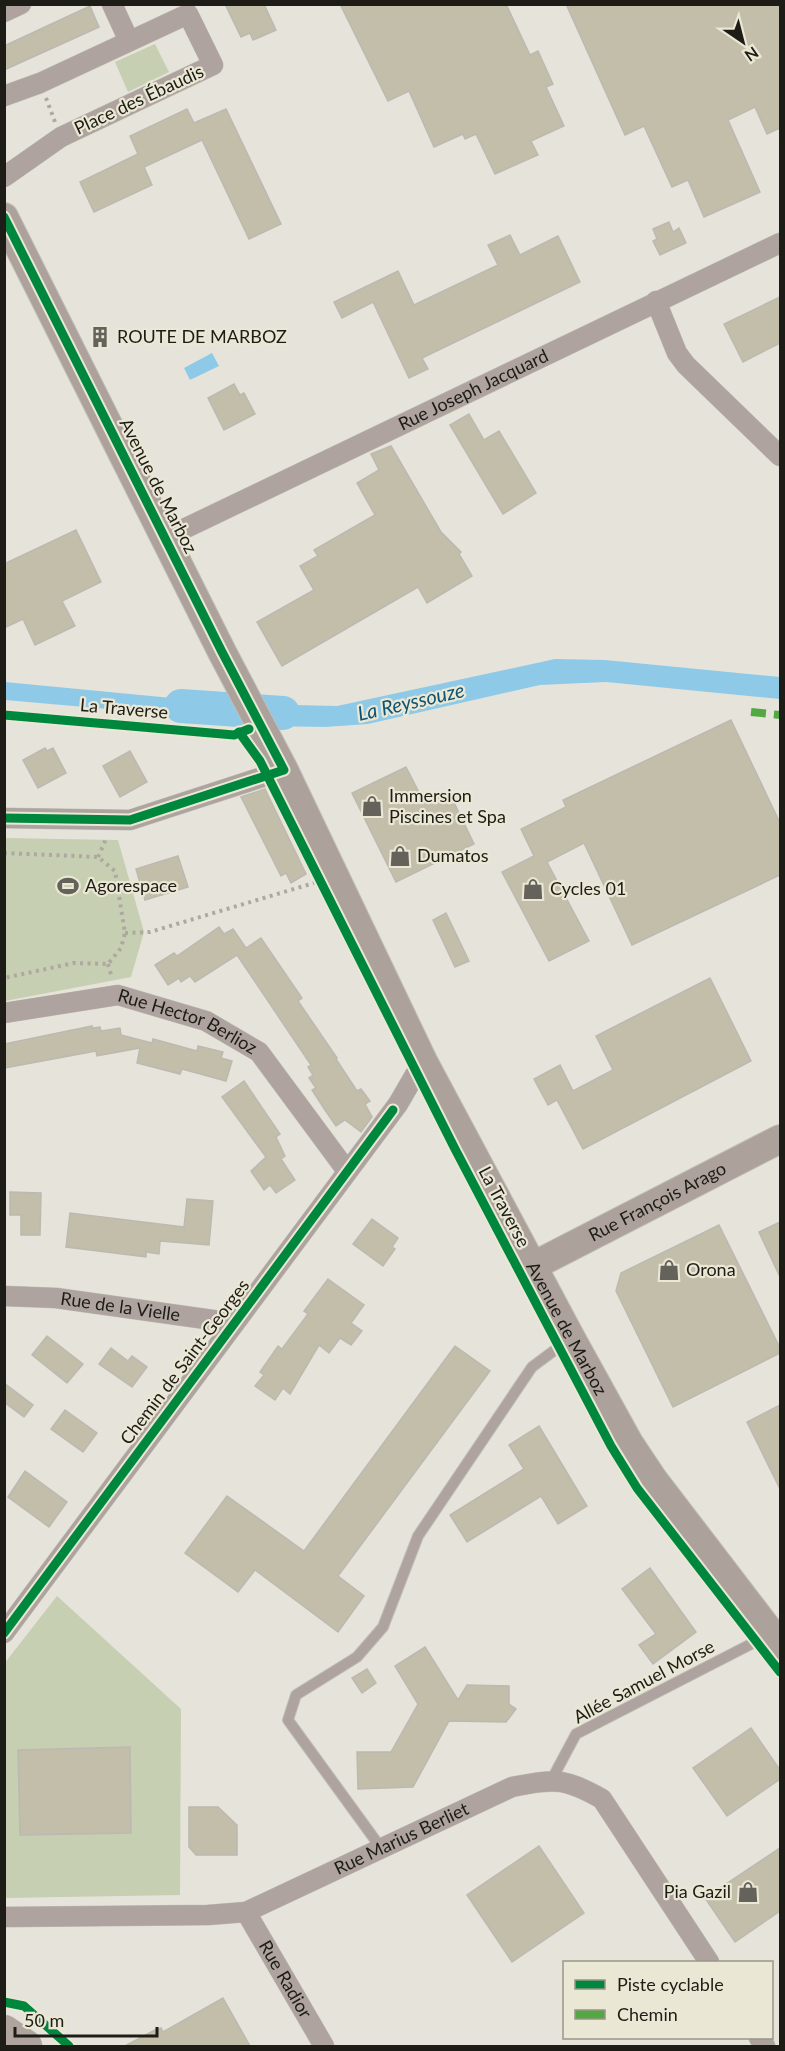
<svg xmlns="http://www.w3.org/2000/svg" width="785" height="2051" font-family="Lato,sans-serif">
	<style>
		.green { fill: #c6cfb1 }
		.water { fill: #8ecae7 }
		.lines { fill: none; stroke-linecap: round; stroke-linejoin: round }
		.river { stroke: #8ecae7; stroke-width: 34 }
		.building { fill: #c3bea9; stroke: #bbb9b1; stroke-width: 1.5 }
		.lane-casing { stroke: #c1bfb8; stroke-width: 12 }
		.street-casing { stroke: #c1bfb8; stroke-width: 21 }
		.secondary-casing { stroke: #c1bfb8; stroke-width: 30 }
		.primary-casing { stroke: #c1bfb8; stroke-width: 33 }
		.path { stroke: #afa8a2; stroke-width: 4; stroke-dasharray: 3 4.5; stroke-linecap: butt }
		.lane { stroke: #aea39e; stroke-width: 10 }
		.street { stroke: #aea39e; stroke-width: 20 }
		.secondary { stroke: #ada29b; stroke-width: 28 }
		.primary { stroke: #afa49e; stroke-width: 32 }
		.quiet { stroke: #52a942; stroke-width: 8; stroke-dasharray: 15 8; stroke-linecap: butt }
		.cycleway-casing { stroke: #ebe7d5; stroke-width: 13 }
		.cycleway { stroke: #00873e; stroke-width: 9 }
		.labels { text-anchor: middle; stroke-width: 4.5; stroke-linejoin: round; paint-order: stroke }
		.street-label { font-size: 18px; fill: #1e1c16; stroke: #ebe7d5 }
		.poi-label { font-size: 18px; fill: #1e1c16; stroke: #ebe7d5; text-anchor: start }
		.water-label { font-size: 20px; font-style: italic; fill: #0f5473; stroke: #ebe7d5 }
	</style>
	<rect width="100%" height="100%" fill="#e6e4da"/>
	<g class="green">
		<polygon points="155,44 169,72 128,92 115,62"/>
		<polygon points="5,838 118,840 144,932 131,977 5,1001"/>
		<polygon points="57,1596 181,1709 180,1895 5,1898 4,1664"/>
	</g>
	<g class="water">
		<polygon points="212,353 219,366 190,380 184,368"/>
		<polygon points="555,659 605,660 780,677 780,699 606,682 540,685 368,724 325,727 270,726 256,704 337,706"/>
		<polygon points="5,682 224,703 233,720 5,700"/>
	</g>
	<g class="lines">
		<polyline class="river" points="181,706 283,713"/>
	</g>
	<g class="building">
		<polygon points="225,4 264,4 276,30 253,40 250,33 241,37"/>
		<polygon points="340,4 506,4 530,55 538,51 553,84 546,87 564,126 531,141 538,155 495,174 476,134 465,139 463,134 434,147 409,91 388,101"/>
		<polygon points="566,4 780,4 780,128 767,134 755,107 728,120 760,192 704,217 688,180 672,187 644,126 625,135"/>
		<polygon points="90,6 99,27 4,70 4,46"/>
		<polygon points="187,109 194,123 226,109 281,224 249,239 202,140 144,167 152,185 94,212 80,182 138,154 130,136"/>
		<polygon points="669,222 673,232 679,228 686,243 660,255 653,241 657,239 653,229"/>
		<polygon points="510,235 520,255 558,236 580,282 422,358 428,369 409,378 373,302 342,318 334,302 398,271 414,305 498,265 488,245"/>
		<polygon points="780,297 780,343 743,362 724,324"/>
		<polygon points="234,384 240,395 244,393 255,414 224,430 208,398"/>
		<polygon points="469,414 484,440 499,431 536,493 503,514 450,425"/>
		<polygon points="391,446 441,532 461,552 459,554 472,576 427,603 418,587 282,666 257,622 314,590 300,566 318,556 314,550 375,515 357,483 379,470 371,454"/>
		<polygon points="76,530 101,582 62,601 75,626 35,645 23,619 4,628 4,564"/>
		<polygon points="731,720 780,823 780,875 632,945 584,843 547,862 589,941 549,961 502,872 534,856 521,829 566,807 563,800"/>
		<polygon points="45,748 47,751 53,748 66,773 38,788 23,760"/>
		<polygon points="130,751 147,782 120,797 103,766"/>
		<polygon points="406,767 425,804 449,792 474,844 396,882 352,793"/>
		<polygon points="265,789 306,874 291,883 286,873 281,876 241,797"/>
		<polygon points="178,856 188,887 145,900 136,869"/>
		<polygon points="446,913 469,961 455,967 433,920"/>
		<polygon points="219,927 224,934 233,929 246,948 261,938 302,998 298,1001 337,1058 336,1059 357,1091 361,1089 370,1101 365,1104 372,1117 361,1132 345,1120 336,1126 325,1110 312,1090 316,1088 309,1078 313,1075 308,1067 311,1065 237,955 195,982 190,976 181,982 179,978 168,985 155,965 174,953 177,956"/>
		<polygon points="710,978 751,1061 583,1149 557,1100 548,1105 534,1079 560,1065 573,1091 613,1070 596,1036"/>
		<polygon points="92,1026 92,1028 100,1027 101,1031 120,1028 121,1035 152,1043 153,1039 197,1051 198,1046 223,1052 221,1058 232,1061 226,1081 182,1069 180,1074 137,1063 140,1048 97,1056 96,1051 4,1068 4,1044"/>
		<polygon points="244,1081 280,1134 276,1137 285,1156 281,1159 295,1180 276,1193 270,1185 264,1190 251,1171 266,1157 222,1097"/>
		<polygon points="10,1192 41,1193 40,1235 21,1235 21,1215 10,1215"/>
		<polygon points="187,1199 213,1201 209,1245 160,1241 159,1254 146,1252 146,1257 66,1247 70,1213 184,1227"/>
		<polygon points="372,1219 398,1238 392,1247 395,1249 383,1266 353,1244"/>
		<polygon points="780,1222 780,1277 759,1232"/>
		<polygon points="719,1225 780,1348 780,1353 673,1407 616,1291 621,1273"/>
		<polygon points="328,1279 364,1305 351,1323 362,1331 351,1345 340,1338 329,1353 319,1345 290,1394 283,1388 275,1400 255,1386 264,1375 260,1372 278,1346 282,1349 308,1314 304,1311"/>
		<polygon points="47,1336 83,1364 67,1383 32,1355"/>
		<polygon points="455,1346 490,1371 338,1576 364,1596 338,1632 255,1570 238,1592 185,1553 227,1496 304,1551"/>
		<polygon points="111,1348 128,1361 132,1356 147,1367 132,1387 99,1364"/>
		<polygon points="4,1383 33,1405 24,1417 4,1402"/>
		<polygon points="780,1405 780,1489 747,1422"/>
		<polygon points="65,1410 97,1433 83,1452 51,1429"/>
		<polygon points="539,1426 587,1506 558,1524 541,1496 467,1542 450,1515 524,1469 509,1445"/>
		<polygon points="25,1471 67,1502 49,1527 8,1497"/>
		<polygon points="650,1568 696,1632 653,1664 639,1645 656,1634 622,1589"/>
		<polygon points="425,1647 458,1700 467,1685 509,1686 509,1704 516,1709 506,1722 449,1721 413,1787 358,1789 357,1752 391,1752 418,1704 395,1666"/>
		<polygon points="367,1669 376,1683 362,1693 352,1678"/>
		<polygon points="751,1728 780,1770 780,1779 727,1816 693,1768"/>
		<polygon points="130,1747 131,1833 20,1835 18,1750"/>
		<polygon points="189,1807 218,1807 237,1825 237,1855 196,1855 189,1847"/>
		<polygon points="539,1846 584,1913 512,1962 467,1895"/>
		<polygon points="780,1848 780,1911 735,1942 705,1898"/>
		<polygon points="223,1998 250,2046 125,2046 153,2031 161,2028 163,2032"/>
	</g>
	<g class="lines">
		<defs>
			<g id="lane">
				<polyline points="552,1779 576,1734 757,1641 769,1632"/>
				<polyline points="381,1848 288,1720 296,1695 357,1657 383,1627 418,1536 532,1367 571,1338"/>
			</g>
			<g id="street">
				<polyline points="112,4 129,41"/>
				<polyline points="4,12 21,4"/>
				<polyline points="4,96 40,83 188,14 213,65 61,137 4,177"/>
				<polyline points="656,301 677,353 686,365 780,456"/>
				<path id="s1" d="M165,538L780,243"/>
				<polyline points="4,818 130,820 284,770"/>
				<path id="s2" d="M4,1013L118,995L206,1021L259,1052L347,1171"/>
				<path id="s3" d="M4,1296L56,1298L234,1323"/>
				<polyline points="4,1633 398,1104 423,1061"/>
				<path id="s4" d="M246,1912L324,2046"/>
				<path id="s5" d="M4,1917L208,1915L246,1912L512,1787C554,1779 564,1777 602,1799L709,1962"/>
				<polyline points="759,2038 765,2046"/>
			</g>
			<g id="secondary">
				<path id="s6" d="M4,217L222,652L284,770L423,1061L571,1338L629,1443L653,1479L780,1645"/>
				<path id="s7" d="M533,1266L780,1139"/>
			</g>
			<polyline id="primary" points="4,2031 26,2046"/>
		</defs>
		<use href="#lane" class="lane-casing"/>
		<use href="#street" class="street-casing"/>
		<use href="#secondary" class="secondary-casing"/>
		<use href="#primary" class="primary-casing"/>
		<g class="path">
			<polyline points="46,98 55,122"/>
			<polyline points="4,853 98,857 115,871 125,933 121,948 108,964 74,963 4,978"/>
			<polyline points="98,857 106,839"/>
			<polyline points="125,933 150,932 314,883"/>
			<polyline points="108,964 112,978"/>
		</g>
		<use href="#lane" class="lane"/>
		<use href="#street" class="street"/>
		<use href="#secondary" class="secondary"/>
		<use href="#primary" class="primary"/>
		<polyline class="quiet" points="751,712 780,715"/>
		<defs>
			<g id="cycleway">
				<polyline points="4,217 222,652 284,770 130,820 4,818"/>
				<polyline points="4,715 234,735 249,729"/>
				<polyline points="239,732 260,761 455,1149 611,1446 637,1488 780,1672"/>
				<polyline points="4,1633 393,1110"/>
				<polyline points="4,2002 24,2006 69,2046"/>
			</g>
		</defs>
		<use href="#cycleway" class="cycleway-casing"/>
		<use href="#cycleway" class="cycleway"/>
	</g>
	<defs>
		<symbol id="building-bare" viewBox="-9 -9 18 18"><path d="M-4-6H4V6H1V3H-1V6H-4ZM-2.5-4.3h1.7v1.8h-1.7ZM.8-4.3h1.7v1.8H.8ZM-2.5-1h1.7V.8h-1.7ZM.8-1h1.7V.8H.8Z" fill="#64625b" stroke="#ebe7d5" stroke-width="2.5" paint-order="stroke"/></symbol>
		<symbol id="shop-bare" viewBox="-9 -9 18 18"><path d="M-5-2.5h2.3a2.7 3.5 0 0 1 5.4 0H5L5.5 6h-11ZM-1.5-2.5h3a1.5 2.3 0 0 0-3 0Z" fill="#64625b" stroke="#ebe7d5" stroke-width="2.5" paint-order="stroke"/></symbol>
		<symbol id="stadium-bare" viewBox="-9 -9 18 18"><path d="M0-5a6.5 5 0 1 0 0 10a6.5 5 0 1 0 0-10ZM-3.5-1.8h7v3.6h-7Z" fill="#64625b" stroke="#ebe7d5" stroke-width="2.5" paint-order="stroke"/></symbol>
	</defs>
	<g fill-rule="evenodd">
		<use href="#building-bare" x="85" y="322" width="30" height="30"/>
		<use href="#shop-bare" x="357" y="791" width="30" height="30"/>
		<use href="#shop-bare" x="385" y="841" width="30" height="30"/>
		<use href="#stadium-bare" x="53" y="871" width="30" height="30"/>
		<use href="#shop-bare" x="518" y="874" width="30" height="30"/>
		<use href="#shop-bare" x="654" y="1255" width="30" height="30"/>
		<use href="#shop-bare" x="733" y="1877" width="30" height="30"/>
	</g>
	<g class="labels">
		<g class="street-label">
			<text transform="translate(139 100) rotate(-25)" y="6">Place des Ébaudis</text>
			<text dy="6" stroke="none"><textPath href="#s1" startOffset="342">Rue Joseph Jacquard</textPath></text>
			<text transform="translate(158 486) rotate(63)" y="6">Avenue de Marboz</text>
			<text transform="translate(124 709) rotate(5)" y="6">La Traverse</text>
			<text dy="6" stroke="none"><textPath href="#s2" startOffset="190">Rue Hector Berlioz</textPath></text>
			<text dy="6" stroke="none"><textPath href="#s7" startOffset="140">Rue François Arago</textPath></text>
			<text transform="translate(504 1207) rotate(62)" y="6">La Traverse</text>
			<text dy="6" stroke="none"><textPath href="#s3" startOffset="117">Rue de la Vielle</textPath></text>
			<text dy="6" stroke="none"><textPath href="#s6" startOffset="1246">Avenue de Marboz</textPath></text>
			<text transform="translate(185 1362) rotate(-53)" y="6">Chemin de Saint-Georges</text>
			<text transform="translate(644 1682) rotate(-28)" y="6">Allée Samuel Morse</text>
			<text dy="6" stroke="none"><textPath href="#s5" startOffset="414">Rue Marius Berliet</textPath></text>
			<text dy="6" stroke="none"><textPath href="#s4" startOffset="78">Rue Radior</textPath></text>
		</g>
		<g class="poi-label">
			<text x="117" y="343">ROUTE DE MARBOZ</text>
			<text x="389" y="802">Immersion<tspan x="389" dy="21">Piscines et Spa</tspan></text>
			<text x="417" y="862">Dumatos</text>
			<text x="85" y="892">Agorespace</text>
			<text x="550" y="895">Cycles 01</text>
			<text x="686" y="1276">Orona</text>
			<text x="731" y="1898" text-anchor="end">Pia Gazil</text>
		</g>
		<g class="water-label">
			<text transform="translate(411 702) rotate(-13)" y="7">La Reyssouze</text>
		</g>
	</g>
	<rect width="785" height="2051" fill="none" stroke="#1e1c16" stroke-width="12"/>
	<rect x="563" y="1961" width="210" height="78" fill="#ebe7d5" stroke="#999689" stroke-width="1.5"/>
	<rect x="575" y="1980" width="30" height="9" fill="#00873e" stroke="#999689" stroke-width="1.5"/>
	<text x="617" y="1991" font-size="18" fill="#1e1c16">Piste cyclable</text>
	<rect x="575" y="2010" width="30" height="9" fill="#52a942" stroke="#999689" stroke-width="1.5"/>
	<text x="617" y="2021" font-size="18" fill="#1e1c16">Chemin</text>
	<g transform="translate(743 42) rotate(145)" stroke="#ebe7d5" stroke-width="4.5" paint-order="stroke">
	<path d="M0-4.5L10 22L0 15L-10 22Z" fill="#1e1c16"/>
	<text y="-9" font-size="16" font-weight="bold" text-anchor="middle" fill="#1e1c16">N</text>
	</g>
	<path d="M15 2027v9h142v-9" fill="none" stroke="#1e1c16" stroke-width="3"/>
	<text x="24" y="2027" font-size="18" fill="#1e1c16" stroke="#ebe7d5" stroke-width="4.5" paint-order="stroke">50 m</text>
</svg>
